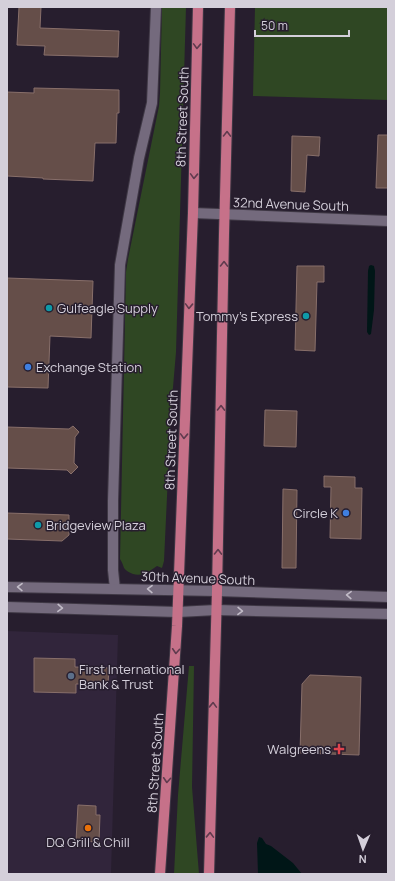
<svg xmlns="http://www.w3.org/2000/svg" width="395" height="881" font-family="Manrope,sans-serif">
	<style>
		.built { fill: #31253b }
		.green { fill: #2f4723 }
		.water { fill: #001617 }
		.building { fill: #654e49; stroke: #886f6a }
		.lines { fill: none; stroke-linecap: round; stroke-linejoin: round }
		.minor-casing { stroke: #3f3845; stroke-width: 12 }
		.tertiary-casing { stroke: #3f3845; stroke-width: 12 }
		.primary-casing { stroke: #3f3845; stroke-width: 12 }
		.minor { stroke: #746a7d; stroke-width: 10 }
		.tertiary { stroke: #746a7d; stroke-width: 10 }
		.primary { stroke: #c67189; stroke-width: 10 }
		.oneway { stroke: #5f3b4e }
		.oneway2 { stroke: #c1bbc7 }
		.culture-dot { fill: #0f9aa8; stroke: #271e2e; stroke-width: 1.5 }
		.shop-dot { fill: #3f7fe0; stroke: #271e2e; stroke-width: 1.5 }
		.service-dot { fill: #5c6f8a; stroke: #271e2e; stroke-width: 1.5 }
		.health-dot { fill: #e0444e; stroke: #271e2e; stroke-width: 1.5 }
		.food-dot { fill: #e8710a; stroke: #271e2e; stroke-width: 1.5 }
		.labels { text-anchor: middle; stroke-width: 3; stroke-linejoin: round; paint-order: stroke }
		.street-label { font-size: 13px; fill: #d4cfda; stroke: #271e2e }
		.poi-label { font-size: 13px; fill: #d4cfda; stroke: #271e2e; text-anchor: start }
	</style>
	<rect width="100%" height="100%" fill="#271e2e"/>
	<polygon class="built" points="7,631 118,635 111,874 7,874"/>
	<g class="green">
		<path d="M162,7H186L176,352L171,411L164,561L162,568L157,566C150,571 142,577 133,574C130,573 126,571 124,568C123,565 122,562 120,559L126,272L128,259L159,106L160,93Z"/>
		<polygon points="255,7 388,7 388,100 253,96"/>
		<polygon points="189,666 194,666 192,787 199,874 174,874 178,795"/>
	</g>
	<g class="water">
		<polygon points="371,265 374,266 375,271 374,310 371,334 369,335 367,332 368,271 369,266"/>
		<polygon points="259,837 262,838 266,844 271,846 293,863 302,874 258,874 257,843"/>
	</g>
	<g class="building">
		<polygon points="19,7 41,7 40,28 119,31 118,57 44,55 45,46 17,45"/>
		<polygon points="34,88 119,90 119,113 117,113 116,143 95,143 93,181 43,179 43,178 7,176 7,92 34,93"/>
		<polygon points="378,135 388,135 388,188 376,188"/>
		<polygon points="292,136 320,137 319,156 307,155 305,192 291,191"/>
		<polygon points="297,266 324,266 324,282 317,282 315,351 295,350"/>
		<polygon points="7,278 93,281 91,338 50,336 48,388 7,387"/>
		<polygon points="265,410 297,411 296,447 264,446"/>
		<polygon points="73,426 79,432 75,437 74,463 78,467 71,474 67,470 7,468 7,427 69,429"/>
		<polygon points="324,476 355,477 355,488 362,488 361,539 330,538 331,487 324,487"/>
		<polygon points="283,489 297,490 296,568 282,568"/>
		<polygon points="7,513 69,515 69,535 62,541 7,539"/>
		<polygon points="34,658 75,659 75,667 109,668 108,684 76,684 76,693 34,692"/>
		<polygon points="310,675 361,677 359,755 300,753 302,684"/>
		<polygon points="78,805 96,806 96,815 100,815 99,842 76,841"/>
	</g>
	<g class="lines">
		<defs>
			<g id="minor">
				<polyline points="193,213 388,221"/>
				<polyline points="115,589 113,570 113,501 120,265 139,158 152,103 156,7"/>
				<polyline points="217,591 388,597"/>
				<polyline points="216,610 388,614"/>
			</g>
			<g id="tertiary">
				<polyline points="7,587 217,591"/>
				<polyline points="7,607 178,612 216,610"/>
			</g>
			<g id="primary">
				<polyline points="160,874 177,626 193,213 198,7"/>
				<polyline points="209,874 217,591 224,234 230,7"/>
			</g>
		</defs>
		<use href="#minor" class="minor-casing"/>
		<use href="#tertiary" class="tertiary-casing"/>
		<use href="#primary" class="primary-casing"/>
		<use href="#minor" class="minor"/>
		<use href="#tertiary" class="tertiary"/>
		<use href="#primary" class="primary"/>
	</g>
	<defs><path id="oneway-chevron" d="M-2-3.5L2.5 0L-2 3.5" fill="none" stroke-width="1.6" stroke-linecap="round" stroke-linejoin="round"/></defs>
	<g class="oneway">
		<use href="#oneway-chevron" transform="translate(197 46) rotate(92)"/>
		<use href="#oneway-chevron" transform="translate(227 134) rotate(-89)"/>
		<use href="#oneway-chevron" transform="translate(194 176) rotate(92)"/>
		<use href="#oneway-chevron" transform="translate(224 264) rotate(-89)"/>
		<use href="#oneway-chevron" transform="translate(189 306) rotate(92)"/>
		<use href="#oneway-chevron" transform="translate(221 408) rotate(-89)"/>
		<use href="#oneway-chevron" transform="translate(184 436) rotate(92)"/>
		<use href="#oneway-chevron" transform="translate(218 552) rotate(-89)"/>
		<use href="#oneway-chevron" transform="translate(176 651) rotate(94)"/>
		<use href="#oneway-chevron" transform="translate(213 705) rotate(-88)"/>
		<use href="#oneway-chevron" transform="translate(167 780) rotate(94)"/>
		<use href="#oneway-chevron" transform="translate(210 835) rotate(-88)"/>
	</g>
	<g class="oneway2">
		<use href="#oneway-chevron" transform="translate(20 587) rotate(-179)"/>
		<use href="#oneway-chevron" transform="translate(150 589) rotate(-179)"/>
		<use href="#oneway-chevron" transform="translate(349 595) rotate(-178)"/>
		<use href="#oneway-chevron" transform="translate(60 608) rotate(2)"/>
		<use href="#oneway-chevron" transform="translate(240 611) rotate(1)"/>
	</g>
	<g class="culture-dot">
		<circle cx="49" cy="308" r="4"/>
		<circle cx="306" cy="316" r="4"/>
		<circle cx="38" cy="525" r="4"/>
	</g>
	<g class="shop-dot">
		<circle cx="28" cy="367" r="4"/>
		<circle cx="346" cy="513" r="4"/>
	</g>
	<circle class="service-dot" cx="71" cy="676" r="4"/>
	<path class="health-dot" d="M337 743h4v4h4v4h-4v4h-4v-4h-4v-4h4z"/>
	<circle class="food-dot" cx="88" cy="828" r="4"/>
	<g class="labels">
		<g class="street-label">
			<text transform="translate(182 117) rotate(-88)" y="5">8th Street South</text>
			<text transform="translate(291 204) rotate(2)" y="5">32nd Avenue South</text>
			<text transform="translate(171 440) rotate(-88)" y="5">8th Street South</text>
			<text transform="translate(198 578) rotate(2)" y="5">30th Avenue South</text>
			<text transform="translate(155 763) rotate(-86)" y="5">8th Street South</text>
		</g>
		<g class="poi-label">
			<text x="57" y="313">Gulfeagle Supply</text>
			<text x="298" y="321" text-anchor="end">Tommy's Express</text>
			<text x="36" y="372">Exchange Station</text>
			<text x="338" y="518" text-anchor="end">Circle K</text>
			<text x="46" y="530">Bridgeview Plaza</text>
			<text x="79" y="674">First International<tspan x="79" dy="15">Bank &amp; Trust</tspan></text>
			<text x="331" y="754" text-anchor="end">Walgreens</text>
			<text x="88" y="847" text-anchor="middle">DQ Grill &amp; Chill</text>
		</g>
	</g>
	<rect width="395" height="881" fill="none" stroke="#d4cfda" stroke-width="16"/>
	<g transform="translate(363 849) rotate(182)" stroke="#271e2e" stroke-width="3" paint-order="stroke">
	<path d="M0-3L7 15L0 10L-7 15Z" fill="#d4cfda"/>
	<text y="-6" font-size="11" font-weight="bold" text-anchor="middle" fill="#d4cfda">N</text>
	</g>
	<path d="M255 30v6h94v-6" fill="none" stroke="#d4cfda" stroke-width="2"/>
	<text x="261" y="30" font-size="12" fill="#d4cfda" stroke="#271e2e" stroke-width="3" paint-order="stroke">50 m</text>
</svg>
